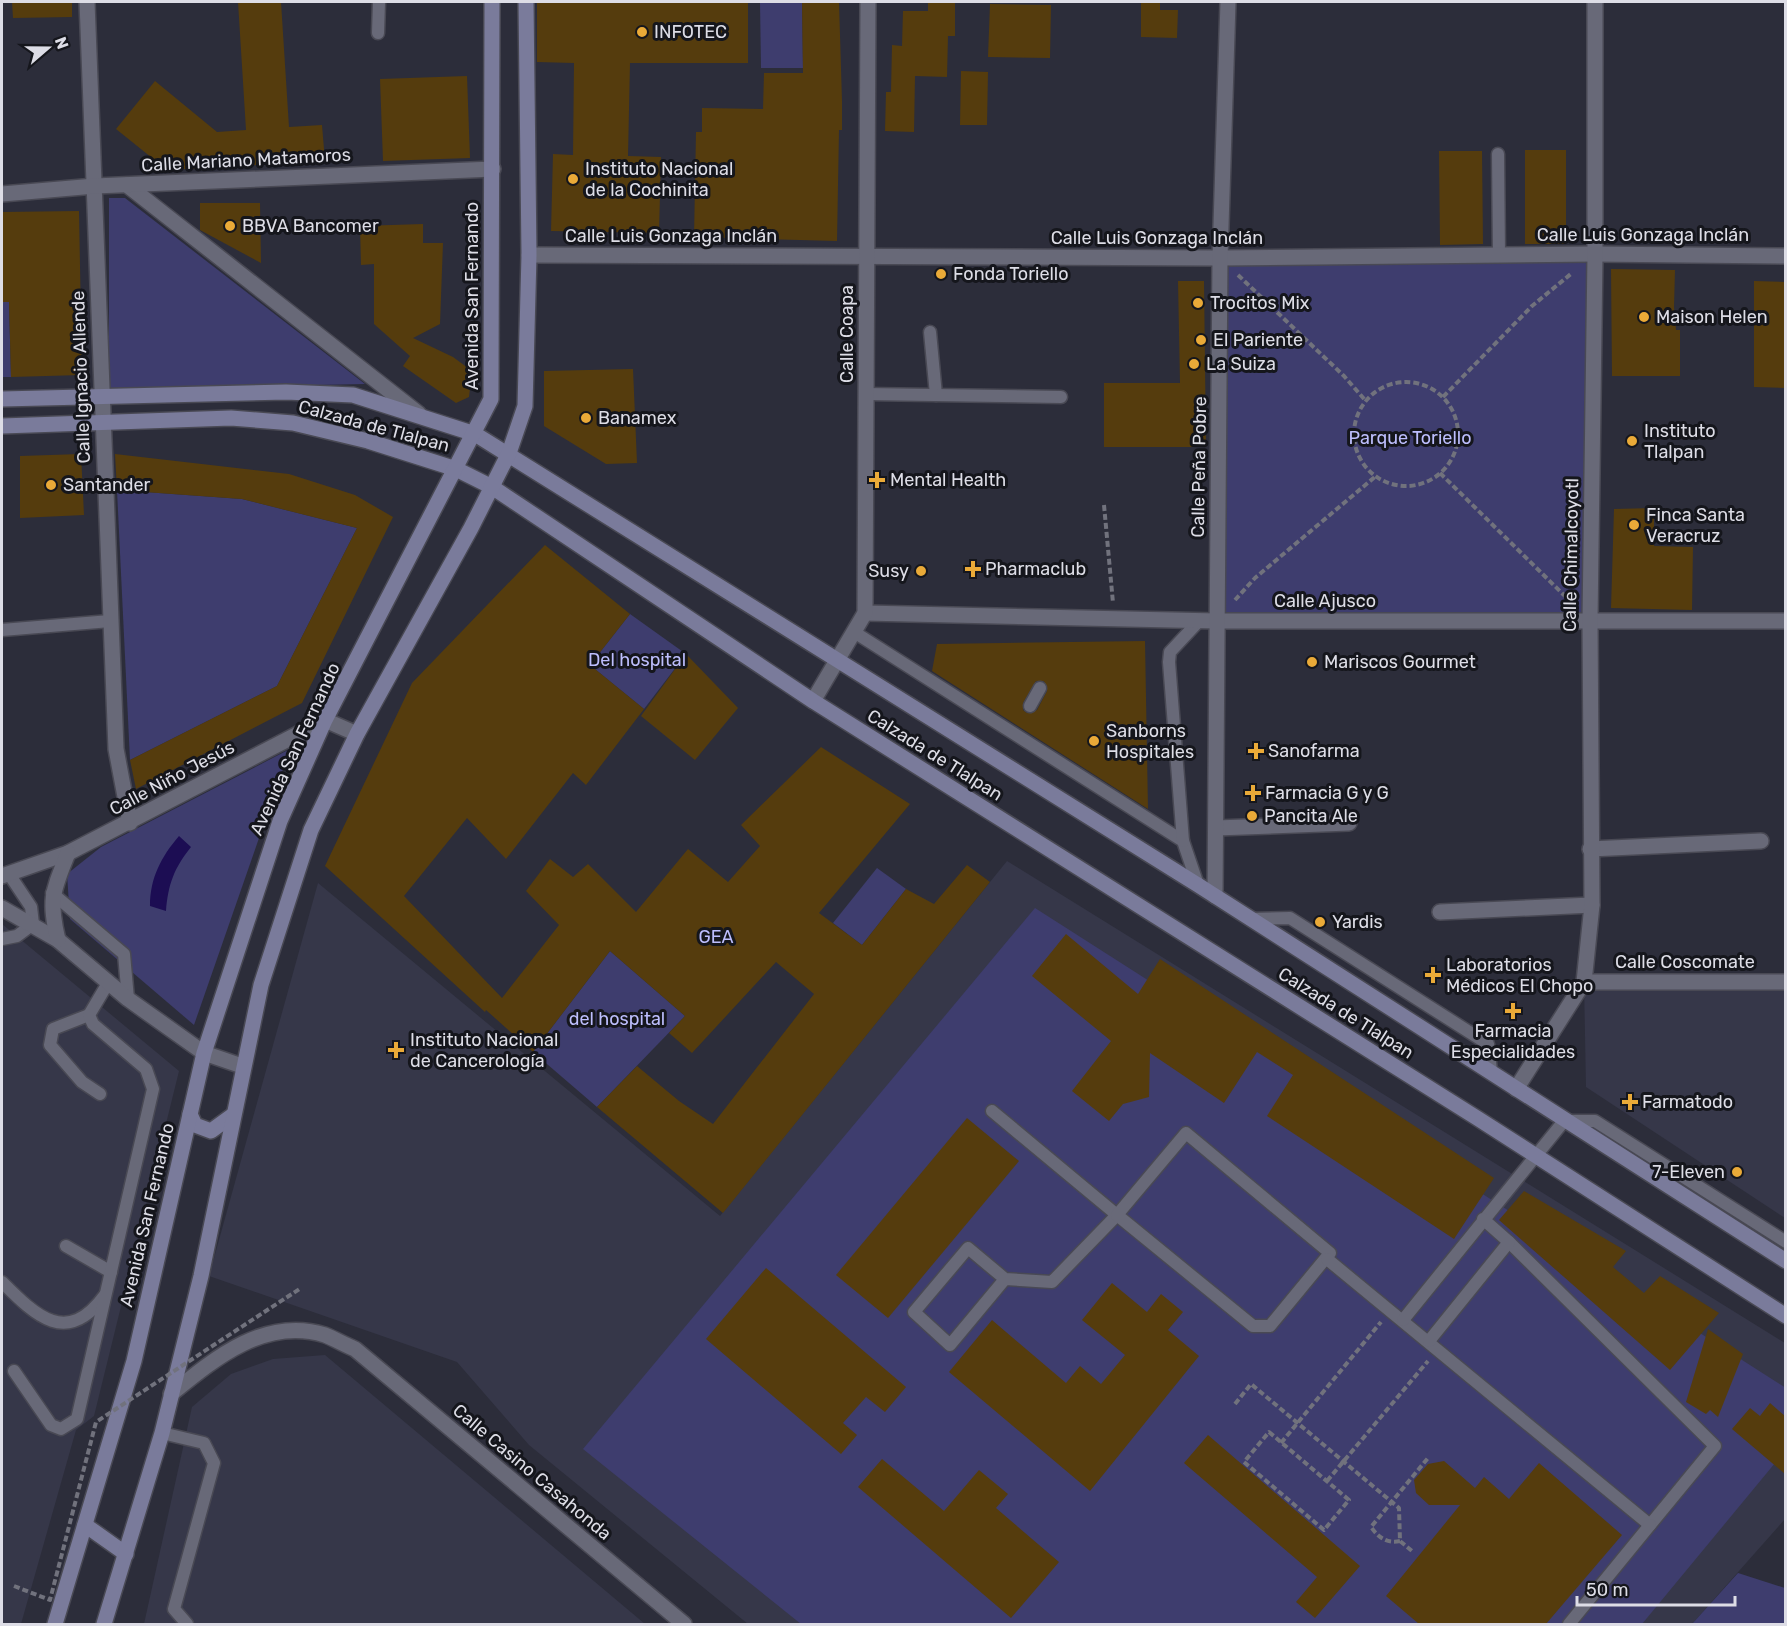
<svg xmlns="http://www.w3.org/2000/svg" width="1787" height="1626" font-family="Rubik,sans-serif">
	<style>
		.built { fill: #363749 }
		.green { fill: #3e3d6e }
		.water { fill: #1c0d53 }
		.building { fill: #553c0d; fill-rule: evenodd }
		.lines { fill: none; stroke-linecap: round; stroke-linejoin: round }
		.service-casing { stroke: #494954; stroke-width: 15 }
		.pedestrian-casing { stroke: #494954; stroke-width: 18 }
		.minor-casing { stroke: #494954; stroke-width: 18 }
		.secondary-casing { stroke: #494954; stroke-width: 18 }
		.path { stroke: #71727d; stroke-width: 4; stroke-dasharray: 6 3; stroke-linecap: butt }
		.service { stroke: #686978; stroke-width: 12 }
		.pedestrian { stroke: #686978; stroke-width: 15 }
		.minor { stroke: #686978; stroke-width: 15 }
		.secondary { stroke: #7a7b9b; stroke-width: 15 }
		.path-bridge { stroke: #71727d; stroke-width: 4; stroke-dasharray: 6 3; stroke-linecap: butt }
		.poi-dot { fill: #eaaa38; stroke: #15161c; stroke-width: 2 }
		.labels { text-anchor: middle; stroke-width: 6; stroke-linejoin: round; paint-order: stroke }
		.poi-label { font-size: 18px; fill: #dddde6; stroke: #15161c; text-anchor: start }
		.street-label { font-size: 18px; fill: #dddde6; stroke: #15161c }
		.park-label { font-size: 18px; fill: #bdbefd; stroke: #15161c }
	</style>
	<rect width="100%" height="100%" fill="#2c2d3a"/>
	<g class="built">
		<polygon points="1007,861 1785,1343 1785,1519 1692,1624 748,1624 529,1445 457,1362 209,1276 318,883 720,1216"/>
		<polygon points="2,924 179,1071 94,1416 76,1430 21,1624 2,1624"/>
		<polygon points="1584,982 1785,982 1785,1218 1586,1087"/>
		<polygon points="325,1355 645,1624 144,1624 192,1407 231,1374 273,1359"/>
	</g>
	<g class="green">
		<polygon points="760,2 802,2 803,68 761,68"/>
		<polygon points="109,198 125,198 365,384 109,389"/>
		<polygon points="1595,254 1590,621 1217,621 1220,258"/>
		<polygon points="2,302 9,302 11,377 2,377"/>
		<polygon points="117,490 242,499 357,528 277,686 130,760"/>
		<polygon points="630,614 686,654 644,709 590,665"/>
		<polygon points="290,749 194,1025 70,919 67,874 101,847"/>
		<polygon points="877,868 906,889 862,945 833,923"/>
		<polygon points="1035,908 1786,1388 1785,1451 1642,1624 801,1624 583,1449"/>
		<polygon points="610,951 685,1016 597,1107 533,1052"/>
		<polygon points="1738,1573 1785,1588 1785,1624 1692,1624"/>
	</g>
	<path class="water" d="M179,836L191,847C174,868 168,885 166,911L150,906C150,878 161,857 179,836Z"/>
	<g class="building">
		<polygon points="12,2 72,2 72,17 13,18"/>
		<polygon points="238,2 281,2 289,127 322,125 325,161 167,170 116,129 155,81 217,132 246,130"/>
		<polygon points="537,2 748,2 748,63 630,63 628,156 661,157 659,233 551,231 553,154 573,155 574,63 537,62"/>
		<polygon points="802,2 839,2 842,101 842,130 839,130 837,241 694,237 696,132 702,132 702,108 763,109 764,73 803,73"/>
		<polygon points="928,2 955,2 955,36 948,36 947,77 915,76 914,132 885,131 886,92 891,92 892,45 902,46 903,11 928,11"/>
		<polygon points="1141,2 1160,2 1160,10 1178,10 1177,38 1141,37"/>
		<polygon points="990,4 1051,5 1050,58 988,57"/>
		<polygon points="961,71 988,72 987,125 960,125"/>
		<polygon points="467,76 470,158 383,161 380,79"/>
		<rect x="1525" y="150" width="41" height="94"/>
		<polygon points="1439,151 1482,151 1483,244 1440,245"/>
		<polygon points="200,203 260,203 261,263 200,230"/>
		<polygon points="79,211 82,375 11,377 9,302 2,302 2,212"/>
		<polygon points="423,224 423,243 443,243 440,324 413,338 453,357 472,371 469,397 456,403 403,366 410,356 374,324 374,264 361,265 360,226"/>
		<polygon points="1611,269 1675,270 1674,307 1676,330 1680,330 1680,376 1612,376"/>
		<polygon points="1178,281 1204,281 1206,447 1104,447 1104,383 1180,383"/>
		<polygon points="1754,281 1785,282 1785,388 1754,387"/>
		<polygon points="633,369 637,463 606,464 544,426 544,371"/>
		<polygon points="81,454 84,515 20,518 20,456"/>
		<polygon points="115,454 289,474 355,495 393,517 302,703 136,789 130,760 277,686 357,528 242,499 117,490"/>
		<polygon points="1654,508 1654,546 1693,547 1692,610 1611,608 1614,509"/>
		<polygon points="545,545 630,614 590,665 644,709 586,785 573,773 506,859 467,818 404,896 502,998 559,925 526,891 550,859 573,877 588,864 636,912 688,849 728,882 760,846 741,825 821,747 910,804 819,913 862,945 906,889 934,904 967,865 990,882 723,1213 597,1107 637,1066 679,1101 713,1124 814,994 776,962 692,1053 669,1033 685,1016 610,951 533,1052 486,1010 485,1012 325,866 412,683"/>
		<path d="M1145,641L1148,809L932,671L937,644ZM1036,681H1044L1047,691L1037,710L1027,713L1023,710V703Z"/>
		<polygon points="686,654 738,708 695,760 641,716"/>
		<polygon points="1066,934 1138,994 1160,959 1494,1178 1454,1239 1267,1116 1293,1075 1257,1052 1224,1103 1150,1053 1149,1097 1123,1104 1109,1121 1072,1091 1111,1041 1032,976"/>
		<polygon points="967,1118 1019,1161 888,1318 836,1275"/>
		<polygon points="1524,1191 1626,1251 1613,1267 1644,1293 1660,1276 1719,1313 1670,1370 1499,1220"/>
		<polygon points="766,1268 906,1387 885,1412 866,1397 843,1423 857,1435 841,1454 706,1339"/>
		<polygon points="1112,1283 1147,1312 1161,1294 1183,1312 1168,1330 1199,1356 1090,1491 949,1372 992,1320 1066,1383 1080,1366 1101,1384 1125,1355 1082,1320"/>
		<polygon points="1708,1329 1743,1354 1718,1417 1710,1410 1706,1414 1686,1402"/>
		<polygon points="1770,1403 1785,1416 1785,1474 1732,1429 1750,1408 1760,1416"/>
		<polygon points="1208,1435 1360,1566 1315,1618 1296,1602 1317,1577 1184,1463"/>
		<polygon points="882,1459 944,1511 979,1470 1008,1494 996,1508 1059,1562 1011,1618 858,1487"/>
		<polygon points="1444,1461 1475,1488 1484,1477 1509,1499 1539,1463 1622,1535 1546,1624 1419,1624 1386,1596 1460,1505 1429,1505 1416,1493 1414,1480 1428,1464"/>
	</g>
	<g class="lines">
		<defs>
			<g id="service">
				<polyline points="378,33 379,2"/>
				<polyline points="1498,154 1499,255"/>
				<polyline points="930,332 936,395"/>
				<polyline points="866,394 1061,397"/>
				<polyline points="2,630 110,621"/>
				<polyline points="854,632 1183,841 1198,885"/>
				<polyline points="1030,706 1040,688"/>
				<polyline points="1183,841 1169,662 1170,652 1199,621"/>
				<polyline points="52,893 124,954 128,999"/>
				<polyline points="1250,919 1290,918 1488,1044 1491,1071"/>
				<polyline points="2,939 17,936 33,924 31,907 9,874"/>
				<polyline points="89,1015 53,1029 50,1045 82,1082 100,1094"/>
				<polyline points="992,1111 1117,1215 1052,1282 1005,1279 968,1248 914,1312 950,1345 1005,1279"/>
				<polygon points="1186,1133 1330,1253 1270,1326 1253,1326 1117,1215"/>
				<polyline points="66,1246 111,1272"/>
				<polyline points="1327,1259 1650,1525 1715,1446 1509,1242"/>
				<path d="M2,1282C36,1316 67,1347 105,1295"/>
				<polyline points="1403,1320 1564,1121 1595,1121 1786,1242"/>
				<polyline points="1429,1341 1509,1242 1483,1219"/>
				<polyline points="14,1371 51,1425 61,1429 77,1419 153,1089 146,1069 93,1024 89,1015 108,983"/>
				<polyline points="162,1433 204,1443 214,1463 174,1609 187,1624"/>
				<polyline points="1569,1624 1650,1525"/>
			</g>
			<polyline id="pedestrian" points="127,185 419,414"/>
			<g id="minor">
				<polyline points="87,2 116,749 130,823"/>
				<polyline points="2,194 95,186 493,169"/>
				<polyline points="529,255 1220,258 1595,254 1786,256"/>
				<polyline points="865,613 1217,621 1786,621"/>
				<polyline points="813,701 865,613 868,2"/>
				<polyline points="1216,828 1349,823"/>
				<polyline points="1590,849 1761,841"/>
				<polyline points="2,876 68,853 325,720 357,734"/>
				<polyline points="1215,896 1220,258 1228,2"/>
				<polyline points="2,908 58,940 128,999 204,1053 242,1066"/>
				<polyline points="1440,912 1592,905"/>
				<path d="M58,940C48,899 53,891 68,853"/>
				<polyline points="1584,982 1786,982"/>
				<polyline points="1516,1089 1584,982 1592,905 1590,621 1595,254 1595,2"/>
				<path d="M171,1394C214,1359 265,1316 325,1335C335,1339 345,1345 355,1349L684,1624"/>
			</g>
			<g id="secondary">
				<polyline points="2,399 286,392 353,395 475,434 1198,885 1786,1261"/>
				<polyline points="2,426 231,418 293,423 368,441 456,469 492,487 813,701 1477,1118 1786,1316"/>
				<polyline points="190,1114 195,1125 211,1131 233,1115"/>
				<polyline points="85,1525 126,1554"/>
				<polyline points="55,1624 134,1361 204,1053 280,821 325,720 491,399 492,2"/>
				<polyline points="104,1624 162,1433 201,1276 261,985 311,830 357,734 471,528 509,453 525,406 529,255 526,2"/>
			</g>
		</defs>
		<use href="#service" class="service-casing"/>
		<use href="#pedestrian" class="pedestrian-casing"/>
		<use href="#minor" class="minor-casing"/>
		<use href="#secondary" class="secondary-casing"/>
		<g class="path">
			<polyline points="1238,275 1344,376 1365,400"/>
			<circle cx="1406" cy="434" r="52"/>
			<polyline points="1443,397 1532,306 1572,273"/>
			<polyline points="1440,473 1572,603"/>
			<polyline points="1104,505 1113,603"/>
			<polyline points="1235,600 1255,578 1376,476"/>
			<polyline points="1235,1404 1251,1384 1399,1508 1400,1541 1412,1551"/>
			<polygon points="1269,1432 1349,1500 1324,1530 1244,1462"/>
			<polyline points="1281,1443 1381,1322"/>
			<polyline points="1327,1481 1428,1361"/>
			<path d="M1400,1541C1387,1544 1378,1537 1371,1527L1428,1458"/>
		</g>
		<use href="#service" class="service"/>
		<use href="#pedestrian" class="pedestrian"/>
		<use href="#minor" class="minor"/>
		<use href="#secondary" class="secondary"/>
		<polyline class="path-bridge" points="14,1586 50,1600 96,1422 301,1288"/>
	</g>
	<g class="poi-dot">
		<circle cx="642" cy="32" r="6"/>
		<circle cx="573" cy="179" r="6"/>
		<circle cx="230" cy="226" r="6"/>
		<circle cx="941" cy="274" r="6"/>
		<circle cx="1198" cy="303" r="6"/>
		<circle cx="1644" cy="317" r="6"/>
		<circle cx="1201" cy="340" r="6"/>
		<circle cx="1194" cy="364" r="6"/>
		<circle cx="586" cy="418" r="6"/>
		<circle cx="1632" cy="441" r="6"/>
		<path d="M874 471h6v6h6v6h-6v6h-6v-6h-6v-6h6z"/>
		<circle cx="51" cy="485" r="6"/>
		<circle cx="1634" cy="525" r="6"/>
		<path d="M970 560h6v6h6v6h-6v6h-6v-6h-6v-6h6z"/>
		<circle cx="921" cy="571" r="6"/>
		<circle cx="1312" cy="662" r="6"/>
		<circle cx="1094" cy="741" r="6"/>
		<path d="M1253 742h6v6h6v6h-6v6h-6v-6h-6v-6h6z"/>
		<path d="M1250 784h6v6h6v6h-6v6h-6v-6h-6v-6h6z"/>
		<circle cx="1252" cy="816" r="6"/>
		<circle cx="1320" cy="922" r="6"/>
		<path d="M1430 966h6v6h6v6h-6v6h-6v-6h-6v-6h6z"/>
		<path d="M1510 1002h6v6h6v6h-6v6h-6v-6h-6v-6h6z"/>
		<path d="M393 1041h6v6h6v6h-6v6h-6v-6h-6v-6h6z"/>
		<path d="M1627 1093h6v6h6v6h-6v6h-6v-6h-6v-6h6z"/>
		<circle cx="1737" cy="1172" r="6"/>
	</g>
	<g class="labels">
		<g class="poi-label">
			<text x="654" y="38">INFOTEC</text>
			<text x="585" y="175">Instituto Nacional<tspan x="585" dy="21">de la Cochinita</tspan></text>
			<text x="242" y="232">BBVA Bancomer</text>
			<text x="953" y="280">Fonda Toriello</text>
			<text x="1210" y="309">Trocitos Mix</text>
			<text x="1656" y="323">Maison Helen</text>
			<text x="1213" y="346">El Pariente</text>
			<text x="1206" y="370">La Suiza</text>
			<text x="598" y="424">Banamex</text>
			<text x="1644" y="437">Instituto<tspan x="1644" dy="21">Tlalpan</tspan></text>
			<text x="890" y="486">Mental Health</text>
			<text x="63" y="491">Santander</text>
			<text x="1646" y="521">Finca Santa<tspan x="1646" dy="21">Veracruz</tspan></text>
			<text x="985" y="575">Pharmaclub</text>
			<text x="909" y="577" text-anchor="end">Susy</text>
			<text x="1324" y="668">Mariscos Gourmet</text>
			<text x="1106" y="737">Sanborns<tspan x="1106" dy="21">Hospitales</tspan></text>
			<text x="1268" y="757">Sanofarma</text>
			<text x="1265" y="799">Farmacia G y G</text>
			<text x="1264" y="822">Pancita Ale</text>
			<text x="1332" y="928">Yardis</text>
			<text x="1446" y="971">Laboratorios<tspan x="1446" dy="21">Médicos El Chopo</tspan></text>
			<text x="1513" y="1037" text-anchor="middle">Farmacia<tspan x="1513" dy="21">Especialidades</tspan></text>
			<text x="410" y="1046">Instituto Nacional<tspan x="410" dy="21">de Cancerología</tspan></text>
			<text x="1642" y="1108">Farmatodo</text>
			<text x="1725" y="1178" text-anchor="end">7-Eleven</text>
		</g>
		<g class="street-label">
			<text transform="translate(246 160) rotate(-3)" y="6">Calle Mariano Matamoros</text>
			<text x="1643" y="241">Calle Luis Gonzaga Inclán</text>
			<text x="671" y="242">Calle Luis Gonzaga Inclán</text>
			<text x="1157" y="244">Calle Luis Gonzaga Inclán</text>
			<text transform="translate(472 296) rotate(-90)" y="6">Avenida San Fernando</text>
			<text transform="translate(847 334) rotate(-90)" y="6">Calle Coapa</text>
			<text transform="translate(81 377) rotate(-92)" y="6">Calle Ignacio Allende</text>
			<text transform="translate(374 426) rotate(15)" y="6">Calzada de Tlalpan</text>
			<text transform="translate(1199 467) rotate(-89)" y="6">Calle Peña Pobre</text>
			<text transform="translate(1571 555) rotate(-89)" y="6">Calle Chimalcoyotl</text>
			<text x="1325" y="607">Calle Ajusco</text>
			<text transform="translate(295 749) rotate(-65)" y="6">Avenida San Fernando</text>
			<text transform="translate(935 755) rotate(32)" y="6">Calzada de Tlalpan</text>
			<text transform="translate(172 778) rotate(-28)" y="6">Calle Niño Jesús</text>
			<text x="1685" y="968">Calle Coscomate</text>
			<text transform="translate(1346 1013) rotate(32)" y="6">Calzada de Tlalpan</text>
			<text transform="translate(147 1215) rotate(-77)" y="6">Avenida San Fernando</text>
			<text transform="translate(532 1472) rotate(40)" y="6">Calle Casino Casahonda</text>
		</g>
		<g class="park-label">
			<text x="1410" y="444">Parque Toriello</text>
			<text x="637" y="666">Del hospital</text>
			<text x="716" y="943">GEA</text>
			<text x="617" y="1025">del hospital</text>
		</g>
	</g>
	<rect width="1787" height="1626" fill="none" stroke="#dddde6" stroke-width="6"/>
	<g transform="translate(48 48) rotate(70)" stroke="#15161c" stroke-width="4.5" paint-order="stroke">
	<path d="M0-4.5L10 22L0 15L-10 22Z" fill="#dddde6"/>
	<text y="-9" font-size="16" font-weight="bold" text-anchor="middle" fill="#dddde6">N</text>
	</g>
	<path d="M1577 1596v9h158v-9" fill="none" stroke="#dddde6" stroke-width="3"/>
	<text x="1586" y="1596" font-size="18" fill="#dddde6" stroke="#15161c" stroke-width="4.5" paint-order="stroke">50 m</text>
</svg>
